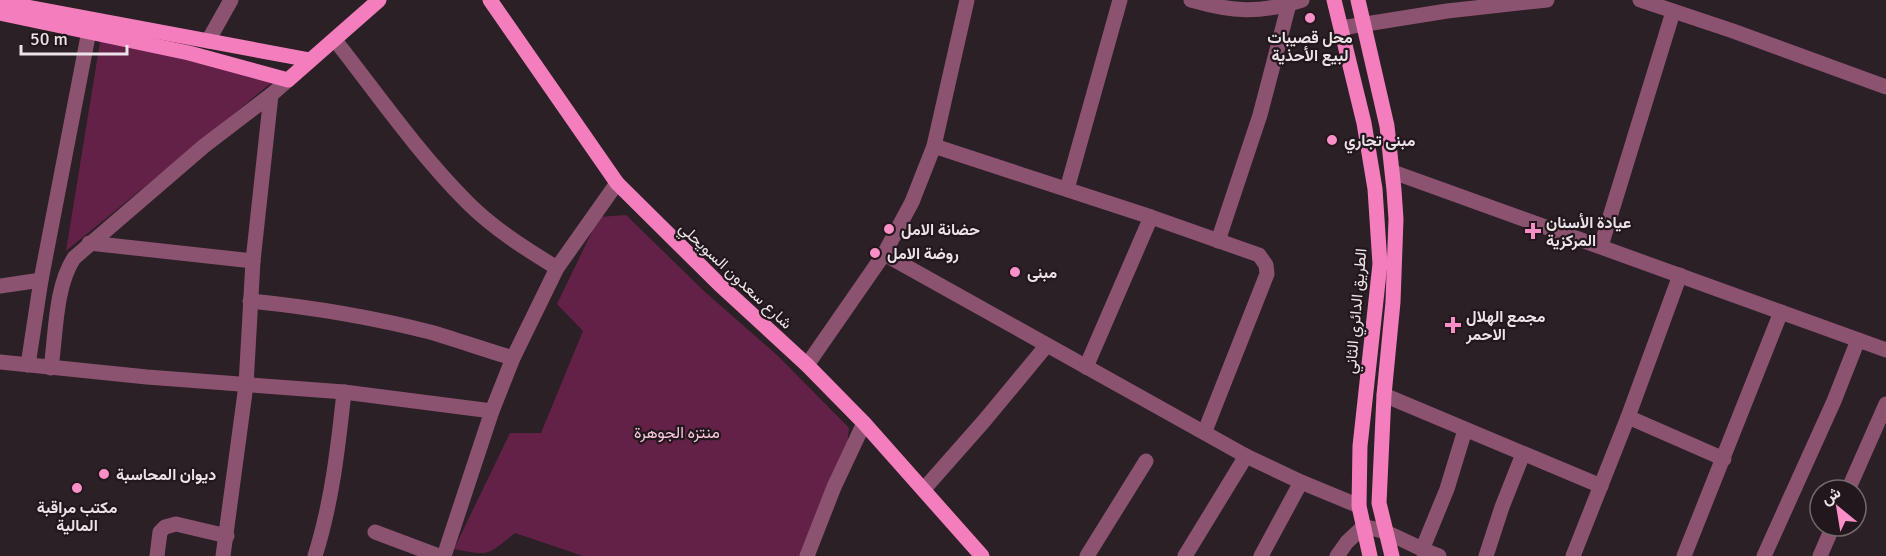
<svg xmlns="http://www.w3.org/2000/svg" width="1886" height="556" font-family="Signika,Vazirmatn,sans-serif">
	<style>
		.green { fill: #642147 }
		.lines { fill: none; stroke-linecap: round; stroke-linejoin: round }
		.minor { stroke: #8c5370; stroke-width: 15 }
		.major { stroke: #f47ebd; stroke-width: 15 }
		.poi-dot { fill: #fa8fc7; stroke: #21171c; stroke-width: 2 }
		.labels { text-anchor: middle; stroke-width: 4.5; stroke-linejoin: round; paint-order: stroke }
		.poi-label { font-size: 16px; font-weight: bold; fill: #ebe3e7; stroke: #21171c; text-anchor: start }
		.street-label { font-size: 16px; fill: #ebe3e7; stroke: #21171c }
		.park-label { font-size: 16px; fill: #f9c8df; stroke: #21171c }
	</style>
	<rect width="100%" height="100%" fill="#2b2025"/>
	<g class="green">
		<polygon points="101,36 281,75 66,251"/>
		<path d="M626,215L705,292L778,356L849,428L846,454L803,556H583L515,533C486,556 491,556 454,549L510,433H541L583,331L557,304L599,217Z"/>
	</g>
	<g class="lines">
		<g class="minor">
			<path d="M1191,0C1233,12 1259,14 1302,0"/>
			<polyline points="1640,0 1733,31 1886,87"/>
			<polyline points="1341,28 1447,11 1547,0"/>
			<path d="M335,40C378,95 419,154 468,203C494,229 526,249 557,268"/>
			<polyline points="208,41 231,0"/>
			<polyline points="934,146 1151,217 1259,255 1266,265 1267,274 1205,431"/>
			<polyline points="1393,172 1886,350"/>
			<polyline points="1067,189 1120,0"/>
			<polyline points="1218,241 1260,115 1289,4"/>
			<polyline points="89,243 253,261"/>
			<polyline points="1601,246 1673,12"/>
			<polyline points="884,254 1246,456 1301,482 1359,506"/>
			<polyline points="0,286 41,280"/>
			<path d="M250,301C310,307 371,317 430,332C458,340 485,350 513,358"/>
			<polyline points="0,362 147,377 344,392 492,411"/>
			<polyline points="28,365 41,280 89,31"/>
			<polyline points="807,365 884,254 912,202 934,146 967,0"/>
			<polyline points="1086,367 1151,217"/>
			<path d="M51,368C56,334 55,287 74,258L204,146L271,95L288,80"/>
			<polyline points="1384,395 1601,486"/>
			<polyline points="1628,417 1724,459"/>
			<polyline points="924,489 984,421 1047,345"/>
			<polyline points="1848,490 1886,404"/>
			<polyline points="375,532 439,556"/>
			<polyline points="1422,550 1447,489 1465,430"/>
			<polyline points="157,556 160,532 165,527 176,524 227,536"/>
			<polyline points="223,556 246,385 253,261 271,95"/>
			<path d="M315,556C332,502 338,448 344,392"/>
			<polyline points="444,556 492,411 513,358 557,268 617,183"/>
			<polyline points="807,556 834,487 864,423"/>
			<polyline points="1087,556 1146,461"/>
			<polyline points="1185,556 1246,456"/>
			<polyline points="1261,556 1301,482"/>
			<path d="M1337,556L1347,542L1363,527C1390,529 1414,548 1439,556"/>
			<polyline points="1486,556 1502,507 1523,454"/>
			<polyline points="1573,556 1628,417 1680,275"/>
			<polyline points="1684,556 1781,312"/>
			<polyline points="1764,556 1834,401 1858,340"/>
			<polyline points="1820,556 1833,526"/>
		</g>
		<g class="major">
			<polyline points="490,0 617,183 719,284 807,365 864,423 982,556"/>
			<polyline points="1334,0 1364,123 1375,189 1380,264 1360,446 1359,506 1370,556"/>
			<polyline points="1358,0 1387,126 1394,190 1396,219 1393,302 1384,395 1379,503 1392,556"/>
			<polyline points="0,2 310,60"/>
			<polyline points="0,13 189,53 288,80 379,0"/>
		</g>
	</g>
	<g class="poi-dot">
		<circle cx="1310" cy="18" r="6"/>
		<circle cx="1332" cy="140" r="6"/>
		<circle cx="889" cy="229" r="6"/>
		<path d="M1530 222h6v6h6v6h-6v6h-6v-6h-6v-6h6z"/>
		<circle cx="875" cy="253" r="6"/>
		<circle cx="1015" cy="272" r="6"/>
		<path d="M1450 316h6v6h6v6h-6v6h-6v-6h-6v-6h6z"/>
		<circle cx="104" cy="474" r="6"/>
		<circle cx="77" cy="488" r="6"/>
	</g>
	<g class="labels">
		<g class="poi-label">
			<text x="1310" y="43" text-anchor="middle">محل قصيبات<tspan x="1310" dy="18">لبيع الأحذية</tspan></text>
			<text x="1344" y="146">مبنى تجاري</text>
			<text x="1546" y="228">عيادة الأسنان<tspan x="1546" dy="18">المركزية</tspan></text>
			<text x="901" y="235">حضانة الامل</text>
			<text x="887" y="259">روضة الامل</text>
			<text x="1027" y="278">مبنى</text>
			<text x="1466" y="322">مجمع الهلال<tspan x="1466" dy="18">الاحمر</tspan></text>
			<text x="116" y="480">ديوان المحاسبة</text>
			<text x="77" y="513" text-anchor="middle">مكتب مراقبة<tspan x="77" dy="18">المالية</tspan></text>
		</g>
		<g class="street-label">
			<text transform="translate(736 275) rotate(43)" y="6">شارع سعدون السويحلي</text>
			<text transform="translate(1355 311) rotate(-85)" y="6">الطريق الدائري الثاني</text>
		</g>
		<g class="park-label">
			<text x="677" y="438">منتزه الجوهرة</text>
		</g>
	</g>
	<g transform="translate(1838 508) rotate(330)"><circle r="28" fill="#21171c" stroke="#72696d" stroke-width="1.5"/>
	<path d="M0-4.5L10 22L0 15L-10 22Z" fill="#fa8fc7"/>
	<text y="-9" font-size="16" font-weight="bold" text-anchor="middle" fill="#ebe3e7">ش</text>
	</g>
	<path d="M21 45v9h106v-9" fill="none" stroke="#ebe3e7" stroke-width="3"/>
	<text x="30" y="45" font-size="18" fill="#ebe3e7" stroke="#21171c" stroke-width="4.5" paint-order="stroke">50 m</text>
</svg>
